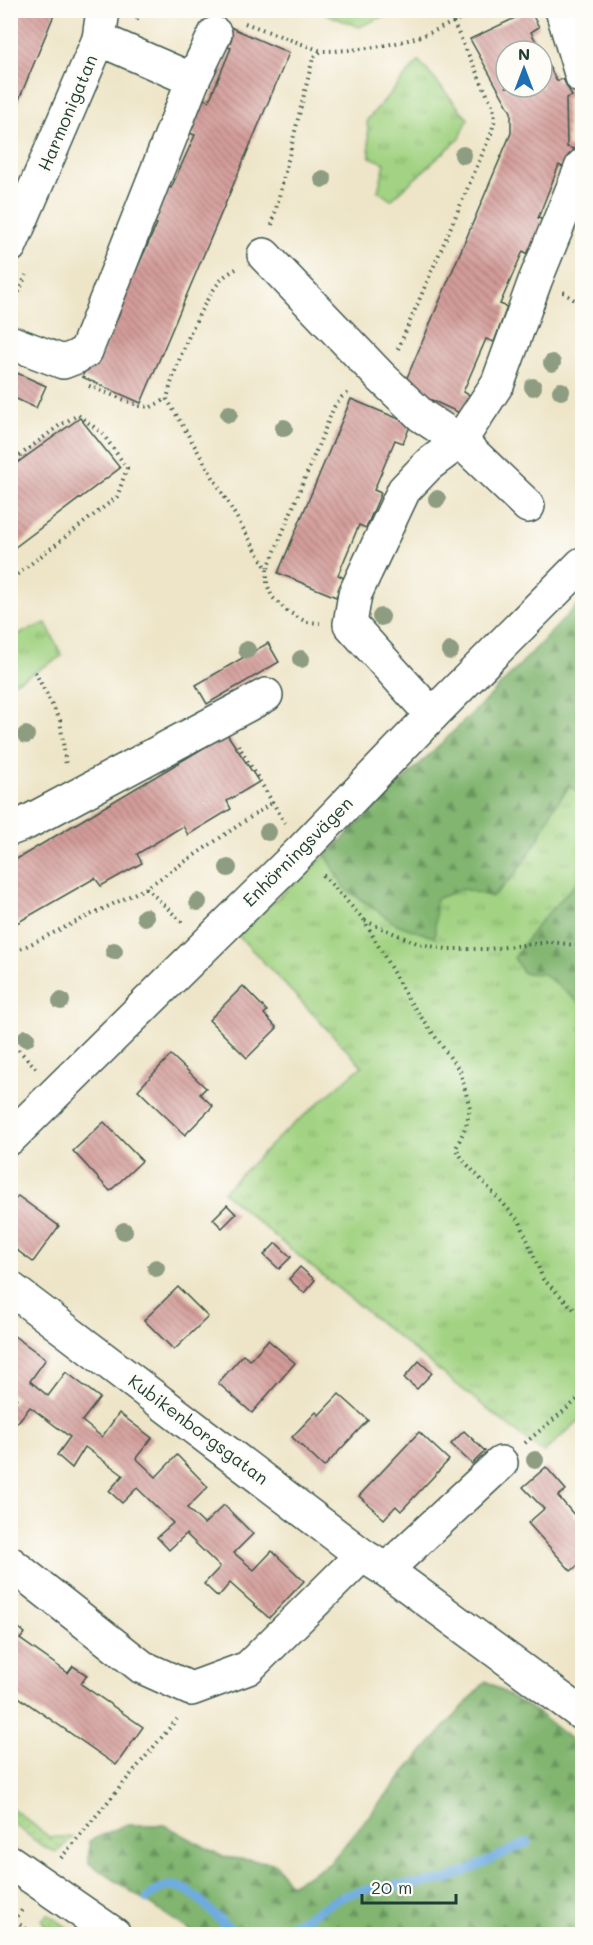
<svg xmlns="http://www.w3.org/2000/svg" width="593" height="1945" font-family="Mali,sans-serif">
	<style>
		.grass { fill: url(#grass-dots); stroke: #60885b; stroke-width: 1.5 }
		.forest { fill: url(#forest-firs); stroke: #507952; stroke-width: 1.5 }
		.park { fill: url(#park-tufts); stroke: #60885b; stroke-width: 1.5 }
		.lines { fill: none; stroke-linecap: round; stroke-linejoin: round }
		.stream { stroke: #6eabe0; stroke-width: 9 }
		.building { fill: url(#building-back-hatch) }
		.minor-casing { stroke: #3e564a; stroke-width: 36 }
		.path { stroke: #3e564a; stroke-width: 4; stroke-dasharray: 1.5 4.5; stroke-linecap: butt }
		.minor { stroke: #fff; stroke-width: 33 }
		.tree { fill: #8e9d82 }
		.labels { text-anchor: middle; stroke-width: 5; stroke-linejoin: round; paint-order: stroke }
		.street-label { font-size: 18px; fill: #1f3d34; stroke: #fdfcf7 }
	</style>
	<defs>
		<pattern id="grass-dots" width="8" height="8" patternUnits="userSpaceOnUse" patternTransform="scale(1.5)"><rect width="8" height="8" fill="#a2d382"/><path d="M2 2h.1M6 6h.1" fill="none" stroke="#83ac6b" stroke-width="1.8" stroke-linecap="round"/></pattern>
		<pattern id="forest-firs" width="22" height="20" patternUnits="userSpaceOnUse" patternTransform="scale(1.5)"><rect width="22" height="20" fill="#81b570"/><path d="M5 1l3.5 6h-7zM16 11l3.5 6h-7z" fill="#69945d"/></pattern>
		<pattern id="park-tufts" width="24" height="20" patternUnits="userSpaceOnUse" patternTransform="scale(1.5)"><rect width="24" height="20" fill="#a2d382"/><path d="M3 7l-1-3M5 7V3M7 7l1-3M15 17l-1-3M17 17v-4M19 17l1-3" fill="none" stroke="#83ac6b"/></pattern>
		<pattern id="building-back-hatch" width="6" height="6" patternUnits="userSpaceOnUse" patternTransform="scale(1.5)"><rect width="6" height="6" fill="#d39c9a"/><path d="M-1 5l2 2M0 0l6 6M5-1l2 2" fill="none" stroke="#ab807e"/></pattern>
	</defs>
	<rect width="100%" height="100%" fill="#fdfcf7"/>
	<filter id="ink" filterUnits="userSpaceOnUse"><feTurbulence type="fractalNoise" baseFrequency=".0167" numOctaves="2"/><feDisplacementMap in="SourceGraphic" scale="12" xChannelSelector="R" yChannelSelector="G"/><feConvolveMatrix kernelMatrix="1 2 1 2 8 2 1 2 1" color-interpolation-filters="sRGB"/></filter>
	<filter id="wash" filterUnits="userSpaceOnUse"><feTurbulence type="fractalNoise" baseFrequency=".008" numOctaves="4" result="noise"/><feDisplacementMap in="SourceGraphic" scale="24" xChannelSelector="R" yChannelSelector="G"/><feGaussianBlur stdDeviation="1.35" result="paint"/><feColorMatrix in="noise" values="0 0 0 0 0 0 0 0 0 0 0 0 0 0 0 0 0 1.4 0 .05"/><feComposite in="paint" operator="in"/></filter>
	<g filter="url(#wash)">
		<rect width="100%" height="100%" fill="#eee5c8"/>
		<g class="grass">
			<polygon points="11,1807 49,1837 73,1837 57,1852 45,1848 11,1822"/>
			<path d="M48,1914L76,1934C63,1935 47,1935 42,1920Z"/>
		</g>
		<g class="forest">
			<polygon points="582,600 582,793 568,787 553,809 538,840 515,875 491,897 462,889 436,899 436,938 396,924 344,888 326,855 493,693"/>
			<polygon points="582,877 582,1005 543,975 523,973 514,958 537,925"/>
			<polygon points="486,1681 538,1713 582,1748 582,1934 195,1934 89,1863 89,1841 125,1825 165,1825 223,1857 275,1863 290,1885 329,1864 411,1765"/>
		</g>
		<g class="park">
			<polygon points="318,11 318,10 396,11 359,27"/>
			<polygon points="419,61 468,119 460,138 391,200 378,191 385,163 370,157 367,120"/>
			<polygon points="46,623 62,656 35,672 11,684 11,637"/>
			<path d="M569,787L582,793V877L537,925L514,958L523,973L543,974L582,1005V1418L543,1453C435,1368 327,1281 223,1192L280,1136L362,1066L237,934L326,855L344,888L396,924L435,938L436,899L462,889L492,897L515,875L538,840L553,809Z"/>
		</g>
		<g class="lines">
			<g class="stream">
				<path d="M147,1899C175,1869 198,1898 218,1918C224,1924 230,1929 236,1934"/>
				<polyline points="277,1934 345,1895 378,1887 419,1884 449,1879 528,1842"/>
			</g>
		</g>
		<g id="blocks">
			<g class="building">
				<polygon points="10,10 56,10 11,119 10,119"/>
				<polygon points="530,11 539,27 531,32 541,51 506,51 506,87 542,87 542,54 557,81 563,79 572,96 566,98 567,147 574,149 567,169 559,165 538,218 544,220 530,255 523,251 500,304 507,307 494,342 486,339 463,392 470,395 462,414 403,387 511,133 511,112 470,39"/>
				<polygon points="230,27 289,53 141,403 82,377 91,359 97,364 120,311 112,307 127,271 134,275 157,224 150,220 165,185 171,188 195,135 186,132 201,98 209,101 231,48 222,45"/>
				<polygon points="17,373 46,386 36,408 10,396 10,388"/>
				<polygon points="351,399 411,424 403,443 395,440 374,490 381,493 366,528 359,525 338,575 344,578 336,597 278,573"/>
				<polygon points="80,418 120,468 10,551 10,468"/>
				<polygon points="268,643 279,662 207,704 196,685"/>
				<polygon points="227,734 259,782 227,801 231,809 188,835 183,826 137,854 142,863 101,886 95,878 10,927 10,863"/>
				<polygon points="243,986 267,1011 264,1014 277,1028 247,1058 209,1020"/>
				<polygon points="171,1055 206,1088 200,1094 213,1106 185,1135 138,1090"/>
				<polygon points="104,1122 142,1161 110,1191 73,1151"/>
				<polygon points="18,1196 59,1226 33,1262 10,1245 10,1206"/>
				<polygon points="227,1205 236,1214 222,1228 213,1219"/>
				<polygon points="276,1243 291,1257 279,1269 264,1255"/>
				<polygon points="300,1267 315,1280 304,1293 289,1279"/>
				<polygon points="178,1287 208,1317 174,1350 144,1320"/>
				<polygon points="10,1333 46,1359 30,1381 48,1396 66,1372 100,1398 82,1421 102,1437 119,1413 152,1438 136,1458 156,1477 177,1455 208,1487 187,1508 204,1524 224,1505 253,1534 234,1553 254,1570 272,1551 304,1581 269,1618 230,1583 218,1597 204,1584 220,1567 186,1534 169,1550 157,1537 173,1523 137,1488 122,1503 109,1491 123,1475 85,1447 72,1468 57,1455 70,1437 30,1407 17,1423 10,1419 10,1406 17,1398 10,1393"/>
				<polygon points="268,1340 295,1363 252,1413 218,1383 243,1355 250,1360"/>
				<polygon points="419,1361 432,1373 417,1389 404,1378"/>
				<polygon points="339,1394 368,1420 324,1467 292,1437 316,1412 319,1415"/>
				<polygon points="464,1431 485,1451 472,1464 451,1444"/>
				<polygon points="419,1432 449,1460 401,1511 396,1506 384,1519 359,1496"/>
				<polygon points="546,1467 566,1490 558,1496 582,1524 582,1562 571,1571 528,1523 544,1509 523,1487"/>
				<polygon points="14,1624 25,1633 20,1639 68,1673 73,1666 87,1675 81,1684 143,1727 116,1765 10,1691 10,1629"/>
			</g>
		</g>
	</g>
	<g filter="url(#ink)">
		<use href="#blocks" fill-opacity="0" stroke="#3e564a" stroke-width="1.5"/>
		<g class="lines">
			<defs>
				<g id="minor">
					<polyline points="562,10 582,77"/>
					<polyline points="99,39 193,80"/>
					<polyline points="10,246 99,39 103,10"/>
					<polyline points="264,255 380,376 422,416 460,441 528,506"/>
					<polyline points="10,342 63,362 76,357 86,351 193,80 215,34"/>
					<polyline points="432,715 350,624 355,594 404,490 428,465 460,441 498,383 535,281 582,166"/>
					<polyline points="10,829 26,823 266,695"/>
					<polyline points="10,1138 302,850 432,715 582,564"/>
					<polyline points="10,1288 362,1555 386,1570 582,1714"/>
					<polyline points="10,1563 142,1667 191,1689 248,1668 362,1555"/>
					<polyline points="386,1570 501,1463"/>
					<polyline points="10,1862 114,1934"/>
				</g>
			</defs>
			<use href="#minor" class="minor-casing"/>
			<g class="path">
				<polyline points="137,20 139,10"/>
				<path d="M245,23L321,51C356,51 394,46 427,34C444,27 461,18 479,10"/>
				<polyline points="272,225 313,58 321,51"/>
				<path d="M236,269C231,272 225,275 221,280C200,304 174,367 167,399L267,569V584L272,597L287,611L306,622L320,623"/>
				<polyline points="563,292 582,305"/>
				<polyline points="12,309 26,275"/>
				<polyline points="398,349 491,134 495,119 493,107 453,22"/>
				<polyline points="89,386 140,406 151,407 167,399"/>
				<polyline points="10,463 60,425 78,415 102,433 127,468 117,497 10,580"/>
				<polyline points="268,568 334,407 342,397 350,392"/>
				<polyline points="35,672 60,720 66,765"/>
				<polyline points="238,745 285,823"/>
				<polyline points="323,875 364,920 408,999 460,1071 470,1108 466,1126 456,1148 463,1160 520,1222 543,1279 582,1317"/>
				<polyline points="146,888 183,923"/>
				<polyline points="365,921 419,944 447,949 488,949 551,942 582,946"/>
				<polyline points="10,954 146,888 273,802"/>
				<polyline points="10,1041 37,1069"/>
				<polyline points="525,1443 582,1396"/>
				<polyline points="61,1858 177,1719"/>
				<polyline points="10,1918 34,1934"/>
				<polyline points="10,1926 22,1910"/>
			</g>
			<use href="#minor" class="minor"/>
		</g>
		<g class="tree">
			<circle cx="463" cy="155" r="9"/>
			<circle cx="323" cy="179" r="9"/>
			<circle cx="552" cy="363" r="9"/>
			<circle cx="533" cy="387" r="9"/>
			<circle cx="561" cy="391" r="9"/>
			<circle cx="229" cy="414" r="9"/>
			<circle cx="284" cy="428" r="9"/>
			<circle cx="437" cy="499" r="9"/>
			<circle cx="381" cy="617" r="9"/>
			<circle cx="247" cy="650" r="9"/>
			<circle cx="450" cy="651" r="9"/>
			<circle cx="301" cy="659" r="9"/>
			<circle cx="26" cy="735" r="9"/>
			<circle cx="268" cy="832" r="9"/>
			<circle cx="228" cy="868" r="9"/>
			<circle cx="198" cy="902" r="9"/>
			<circle cx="145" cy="917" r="9"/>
			<circle cx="114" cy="951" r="9"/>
			<circle cx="61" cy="1001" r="9"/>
			<circle cx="26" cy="1038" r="9"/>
			<circle cx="124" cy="1231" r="9"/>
			<circle cx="156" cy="1268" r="9"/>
			<circle cx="535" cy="1460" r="9"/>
		</g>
	</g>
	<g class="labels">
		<g class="street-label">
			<text transform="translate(68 113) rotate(-67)" y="6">Harmonigatan</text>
			<text transform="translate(298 852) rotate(-45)" y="6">Enhörningsvägen</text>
			<text transform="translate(198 1430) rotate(37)" y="6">Kubikenborgsgatan</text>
		</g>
	</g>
	<rect width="593" height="1945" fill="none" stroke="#fdfcf7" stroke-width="36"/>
	<g transform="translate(524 69)"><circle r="28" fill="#fdfcf7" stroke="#a4b0a9" stroke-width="1.5"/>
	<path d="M0-4.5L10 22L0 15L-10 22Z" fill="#1f6fb2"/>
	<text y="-9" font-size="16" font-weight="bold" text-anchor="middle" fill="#1f3d34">N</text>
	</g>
	<path d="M362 1894v9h94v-9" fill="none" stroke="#1f3d34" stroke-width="3"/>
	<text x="371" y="1894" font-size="18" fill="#1f3d34" stroke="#fdfcf7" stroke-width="4.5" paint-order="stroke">20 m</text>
</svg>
